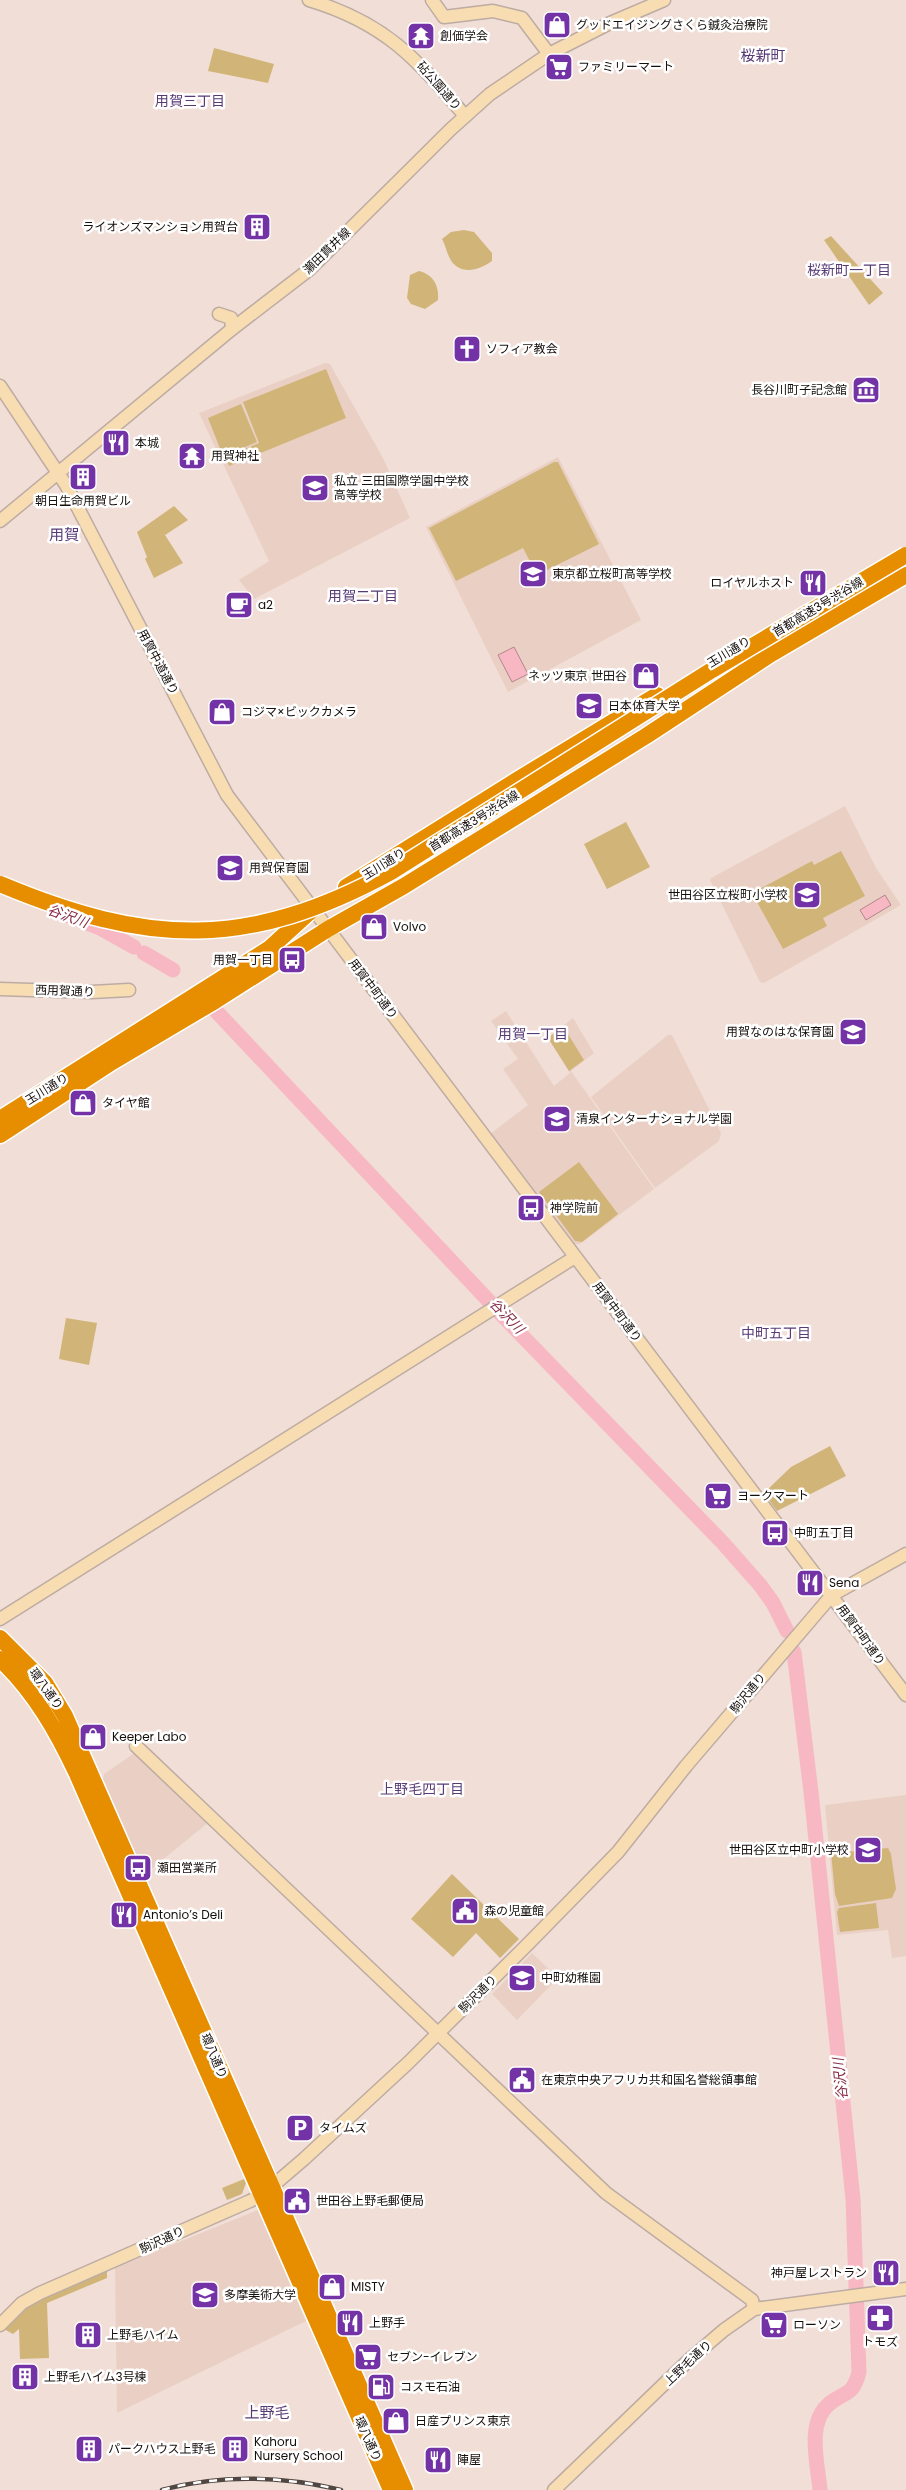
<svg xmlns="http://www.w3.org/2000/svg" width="906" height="2490" font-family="Poppins,'Noto Sans JP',sans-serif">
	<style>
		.built { fill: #ead0c4 }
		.green { fill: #d1b578 }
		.water { fill: #f7b8c3; stroke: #b3858c }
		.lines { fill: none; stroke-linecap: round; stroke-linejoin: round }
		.river { stroke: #f7b8c3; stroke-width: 15 }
		.secondary-casing { stroke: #bdaca4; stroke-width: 15 }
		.highway-casing { stroke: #fff; stroke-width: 19 }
		.secondary { stroke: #f8ddb2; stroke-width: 12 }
		.highway { stroke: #e68d00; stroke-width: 16 }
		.rail-casing { stroke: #504743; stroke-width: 4.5 }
		.rail { stroke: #fff; stroke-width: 2.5; stroke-dasharray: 8; stroke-linecap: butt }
		.highway-bridge-casing { stroke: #fff; stroke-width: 19; stroke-linecap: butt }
		.highway-bridge { stroke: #e68d00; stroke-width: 16 }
		.labels { text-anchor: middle; stroke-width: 5; stroke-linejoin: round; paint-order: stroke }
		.poi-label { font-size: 12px; fill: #150f0c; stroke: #fff; text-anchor: start }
		.street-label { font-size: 12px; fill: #150f0c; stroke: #fff }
		.neighbourhood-label { font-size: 14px; fill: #583a75; stroke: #fff }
		.water-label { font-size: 14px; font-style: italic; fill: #852c46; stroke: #fff }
		.quarter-label { font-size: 15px; fill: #583a75; stroke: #fff }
	</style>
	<rect width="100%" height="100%" fill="#f1ded6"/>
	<g class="built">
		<polygon points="325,363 330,364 383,458 410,518 254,599 239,580 269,561 199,413"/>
		<polygon points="558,457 641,620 508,692 426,527"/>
		<polygon points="845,806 876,868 901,905 764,983 760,982 710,880 711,878"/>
		<polygon points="506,1011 554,1086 570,1073 548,1038 573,1018 594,1053 571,1071 654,1189 580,1244 572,1244 490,1134 528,1105 503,1069 518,1059 491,1021"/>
		<polygon points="668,1035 672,1035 721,1133 719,1141 655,1188 591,1097"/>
		<polygon points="136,1752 210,1821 144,1875 103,1780 104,1774"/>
		<polygon points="906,1795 906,1956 892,1958 888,1930 837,1935 825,1805"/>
		<polygon points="532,1953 558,1978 517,2020 492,1994"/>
		<polygon points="258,2210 306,2321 117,2413 115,2268"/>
	</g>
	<g class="green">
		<polygon points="214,48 274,64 268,83 208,71"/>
		<path d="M464,230L474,232L492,253V261C480,270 462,275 452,262C447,255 446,246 442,239L451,232Z"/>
		<polygon points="831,236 883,293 869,305 824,240"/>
		<path d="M419,271C434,275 439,286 438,300L425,309L411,304L407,298L410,275Z"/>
		<polygon points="326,369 346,418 229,466 226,457 259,443 243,402"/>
		<polygon points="241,404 257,442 223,456 208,418"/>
		<polygon points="554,462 558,462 599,544 537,575 523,548 456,581 429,528"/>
		<polygon points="174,506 188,520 165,535 183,563 154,578 145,559 147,557 137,532"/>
		<polygon points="626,822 650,867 607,889 584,844"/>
		<polygon points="841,851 865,896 823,918 827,926 783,949 752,893 812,861 814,865"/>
		<polygon points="563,1026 584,1060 569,1071 548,1038"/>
		<polygon points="579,1162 618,1214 582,1242 575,1241 539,1192"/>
		<polygon points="66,1318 97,1323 89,1365 59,1359"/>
		<polygon points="830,1446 846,1476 777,1511 765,1495 765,1492 791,1467"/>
		<polygon points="888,1848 891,1854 896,1889 892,1898 839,1906 835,1894 831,1852 844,1850 847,1852"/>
		<polygon points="452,1874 519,1939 500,1958 476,1933 453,1957 411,1919"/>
		<polygon points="876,1903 879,1928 840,1932 837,1912 839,1908"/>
		<polygon points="244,2179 246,2183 242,2194 227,2200 222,2188"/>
		<path d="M107,2268V2278L47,2303L49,2358L20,2359L19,2329L13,2334L2,2328C32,2298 68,2284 107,2268Z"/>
	</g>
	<g class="water">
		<polygon points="514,647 528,674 512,682 498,655"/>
		<polygon points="885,895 891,905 866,920 860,910"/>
	</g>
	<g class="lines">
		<g class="river">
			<polyline points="67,915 100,928 134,947"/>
			<polyline points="144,953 173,970"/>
			<polyline points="216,1011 502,1315 723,1543 760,1585 773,1603 787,1631"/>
			<path d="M794,1652L811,1792L853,2199L859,2372C853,2397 844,2391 829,2404C806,2423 818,2465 820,2490"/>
		</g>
		<defs>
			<g id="secondary">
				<path d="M309,0C385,23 415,57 465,116"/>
				<polyline points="432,0 444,17 493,11 522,18 549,54"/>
				<polyline points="219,314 231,318 232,329"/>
				<polyline points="0,386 66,485 227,795 906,1695"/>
				<polyline points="0,521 232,329 310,269 451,129 490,94 549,54 608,24 664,0"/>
				<polyline points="0,989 92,992 129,990"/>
				<polyline points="0,1619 575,1257"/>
				<polyline points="136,1746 606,2193 752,2300 754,2309"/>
				<polyline points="0,2325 22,2303 40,2293 250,2201 262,2195 304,2159 408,2063 528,1944 618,1852 686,1766 832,1595 906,1554"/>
				<polyline points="554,2490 689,2360 724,2330 754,2309 906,2289"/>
			</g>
			<g id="highway">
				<polyline points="346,887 517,780 657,695"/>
				<polyline points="0,1119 270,948 315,907"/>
				<polyline points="0,1135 112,1062 215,1001 328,929 404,886 646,736 771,654 906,575"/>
				<polyline points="0,1638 45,1683 65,1716 405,2490"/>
				<path d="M0,1659C34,1691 57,1731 77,1774L391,2490"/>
			</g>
		</defs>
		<use href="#secondary" class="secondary-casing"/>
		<use href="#highway" class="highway-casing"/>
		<use href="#secondary" class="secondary"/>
		<use href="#highway" class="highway"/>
		<defs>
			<path id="rail" d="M162,2490C220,2474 283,2476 341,2490"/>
		</defs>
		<use href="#rail" class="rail-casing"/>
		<use href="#rail" class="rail"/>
		<defs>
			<path id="highway-bridge" d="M0,884C148,946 248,950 391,872L712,670L906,555"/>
		</defs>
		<use href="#highway-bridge" class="highway-bridge-casing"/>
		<use href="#highway-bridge" class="highway-bridge"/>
	</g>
	<defs>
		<symbol id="shop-square" viewBox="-11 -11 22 22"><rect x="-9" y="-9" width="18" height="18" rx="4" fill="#7332a6" stroke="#fff"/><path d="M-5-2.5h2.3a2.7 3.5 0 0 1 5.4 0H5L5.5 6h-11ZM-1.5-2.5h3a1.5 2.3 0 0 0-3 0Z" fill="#fff"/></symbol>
		<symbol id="temple-square" viewBox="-11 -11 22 22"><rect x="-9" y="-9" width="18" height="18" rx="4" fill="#7332a6" stroke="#fff"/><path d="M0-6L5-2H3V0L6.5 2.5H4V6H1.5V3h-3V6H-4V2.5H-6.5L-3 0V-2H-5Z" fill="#fff"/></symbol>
		<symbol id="supermarket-square" viewBox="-11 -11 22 22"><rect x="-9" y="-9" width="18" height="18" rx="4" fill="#7332a6" stroke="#fff"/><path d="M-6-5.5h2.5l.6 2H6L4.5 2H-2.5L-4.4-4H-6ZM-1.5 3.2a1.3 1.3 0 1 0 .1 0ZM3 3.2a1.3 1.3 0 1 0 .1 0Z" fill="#fff"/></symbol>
		<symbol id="building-square" viewBox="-11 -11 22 22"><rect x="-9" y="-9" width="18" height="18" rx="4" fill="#7332a6" stroke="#fff"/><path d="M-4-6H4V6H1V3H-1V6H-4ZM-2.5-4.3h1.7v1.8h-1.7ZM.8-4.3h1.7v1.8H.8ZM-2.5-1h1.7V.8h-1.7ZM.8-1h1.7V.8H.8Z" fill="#fff"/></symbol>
		<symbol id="church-square" viewBox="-11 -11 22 22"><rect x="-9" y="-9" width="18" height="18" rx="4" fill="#7332a6" stroke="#fff"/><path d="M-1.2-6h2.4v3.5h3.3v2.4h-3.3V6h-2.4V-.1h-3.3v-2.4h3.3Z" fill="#fff"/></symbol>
		<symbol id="museum-square" viewBox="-11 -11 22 22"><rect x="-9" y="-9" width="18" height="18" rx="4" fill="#7332a6" stroke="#fff"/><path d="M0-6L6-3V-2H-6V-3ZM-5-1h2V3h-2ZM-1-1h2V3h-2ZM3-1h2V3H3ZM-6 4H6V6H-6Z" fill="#fff"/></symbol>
		<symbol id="restaurant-square" viewBox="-11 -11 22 22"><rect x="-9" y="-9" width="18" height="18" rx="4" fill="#7332a6" stroke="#fff"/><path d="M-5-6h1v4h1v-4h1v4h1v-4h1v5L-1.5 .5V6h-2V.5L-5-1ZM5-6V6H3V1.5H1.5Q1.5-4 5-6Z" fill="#fff"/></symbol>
		<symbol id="school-square" viewBox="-11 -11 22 22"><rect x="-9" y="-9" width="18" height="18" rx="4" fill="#7332a6" stroke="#fff"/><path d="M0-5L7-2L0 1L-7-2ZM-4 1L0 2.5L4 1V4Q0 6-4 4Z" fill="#fff"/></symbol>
		<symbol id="cafe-square" viewBox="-11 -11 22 22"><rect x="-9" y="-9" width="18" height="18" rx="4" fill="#7332a6" stroke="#fff"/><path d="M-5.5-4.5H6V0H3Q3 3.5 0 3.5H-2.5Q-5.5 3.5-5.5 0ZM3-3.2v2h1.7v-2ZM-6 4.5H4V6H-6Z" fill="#fff"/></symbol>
		<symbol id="university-square" viewBox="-11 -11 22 22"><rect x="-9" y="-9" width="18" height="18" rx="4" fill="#7332a6" stroke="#fff"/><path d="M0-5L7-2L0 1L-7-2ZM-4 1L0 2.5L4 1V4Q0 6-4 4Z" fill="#fff"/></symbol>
		<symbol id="bus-square" viewBox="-11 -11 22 22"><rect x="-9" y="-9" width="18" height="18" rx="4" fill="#7332a6" stroke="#fff"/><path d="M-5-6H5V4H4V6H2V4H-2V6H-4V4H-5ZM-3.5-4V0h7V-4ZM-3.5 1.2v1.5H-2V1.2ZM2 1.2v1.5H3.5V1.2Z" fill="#fff"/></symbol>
		<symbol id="civic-square" viewBox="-11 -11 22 22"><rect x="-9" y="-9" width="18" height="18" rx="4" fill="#7332a6" stroke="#fff"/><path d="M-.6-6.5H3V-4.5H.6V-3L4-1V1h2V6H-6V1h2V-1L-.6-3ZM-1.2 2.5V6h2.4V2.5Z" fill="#fff"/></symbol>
		<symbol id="parking-square" viewBox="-11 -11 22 22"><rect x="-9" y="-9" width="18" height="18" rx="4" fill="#7332a6" stroke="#fff"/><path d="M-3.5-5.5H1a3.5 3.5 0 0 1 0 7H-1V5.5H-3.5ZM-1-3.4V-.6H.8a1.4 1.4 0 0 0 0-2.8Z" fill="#fff"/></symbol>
		<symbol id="pharmacy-square" viewBox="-11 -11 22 22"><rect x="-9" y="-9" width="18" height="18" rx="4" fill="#7332a6" stroke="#fff"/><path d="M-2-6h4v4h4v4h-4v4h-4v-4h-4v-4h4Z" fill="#fff"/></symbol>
		<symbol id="fuel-square" viewBox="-11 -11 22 22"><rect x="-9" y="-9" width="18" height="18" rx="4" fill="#7332a6" stroke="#fff"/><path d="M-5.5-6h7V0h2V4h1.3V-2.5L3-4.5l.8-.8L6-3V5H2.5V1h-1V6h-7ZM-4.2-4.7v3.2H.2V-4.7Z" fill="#fff"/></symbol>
	</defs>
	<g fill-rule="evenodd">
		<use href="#shop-square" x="541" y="9" width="32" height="32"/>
		<use href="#temple-square" x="405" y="20" width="32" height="32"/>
		<use href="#supermarket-square" x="543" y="51" width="32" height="32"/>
		<use href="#building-square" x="241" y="211" width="32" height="32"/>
		<use href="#church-square" x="451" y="333" width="32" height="32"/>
		<use href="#museum-square" x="850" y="374" width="32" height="32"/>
		<use href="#restaurant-square" x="100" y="427" width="32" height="32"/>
		<use href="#temple-square" x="176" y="440" width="32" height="32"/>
		<use href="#building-square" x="67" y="461" width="32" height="32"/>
		<use href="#school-square" x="299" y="472" width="32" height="32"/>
		<use href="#school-square" x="517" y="558" width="32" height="32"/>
		<use href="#restaurant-square" x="797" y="567" width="32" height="32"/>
		<use href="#cafe-square" x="223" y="589" width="32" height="32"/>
		<use href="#shop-square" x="630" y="660" width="32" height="32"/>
		<use href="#university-square" x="573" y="690" width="32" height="32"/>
		<use href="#shop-square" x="206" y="696" width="32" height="32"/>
		<use href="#school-square" x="214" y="852" width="32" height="32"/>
		<use href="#school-square" x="791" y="879" width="32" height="32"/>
		<use href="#shop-square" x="358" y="911" width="32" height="32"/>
		<use href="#bus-square" x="276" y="944" width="32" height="32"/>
		<use href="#school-square" x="837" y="1016" width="32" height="32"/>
		<use href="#shop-square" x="67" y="1087" width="32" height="32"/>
		<use href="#school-square" x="541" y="1103" width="32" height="32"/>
		<use href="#bus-square" x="515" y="1192" width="32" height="32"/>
		<use href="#supermarket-square" x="702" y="1480" width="32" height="32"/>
		<use href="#bus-square" x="759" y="1517" width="32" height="32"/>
		<use href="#restaurant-square" x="794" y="1567" width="32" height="32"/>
		<use href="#shop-square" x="77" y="1721" width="32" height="32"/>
		<use href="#school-square" x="852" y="1834" width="32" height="32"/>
		<use href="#bus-square" x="122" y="1852" width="32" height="32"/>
		<use href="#civic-square" x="449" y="1895" width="32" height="32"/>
		<use href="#restaurant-square" x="108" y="1899" width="32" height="32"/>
		<use href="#school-square" x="506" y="1962" width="32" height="32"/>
		<use href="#civic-square" x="506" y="2064" width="32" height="32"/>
		<use href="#parking-square" x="284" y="2112" width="32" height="32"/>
		<use href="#civic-square" x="281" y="2185" width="32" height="32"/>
		<use href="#restaurant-square" x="870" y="2257" width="32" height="32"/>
		<use href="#shop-square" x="316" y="2271" width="32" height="32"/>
		<use href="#university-square" x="189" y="2279" width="32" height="32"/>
		<use href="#pharmacy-square" x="864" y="2302" width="32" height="32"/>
		<use href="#restaurant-square" x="334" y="2307" width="32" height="32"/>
		<use href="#supermarket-square" x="758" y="2309" width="32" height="32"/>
		<use href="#building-square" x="72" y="2319" width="32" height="32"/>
		<use href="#supermarket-square" x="352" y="2341" width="32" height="32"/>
		<use href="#building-square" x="9" y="2361" width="32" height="32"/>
		<use href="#fuel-square" x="365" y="2371" width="32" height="32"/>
		<use href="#shop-square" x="380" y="2405" width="32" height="32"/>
		<use href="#building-square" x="73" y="2433" width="32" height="32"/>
		<use href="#building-square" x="219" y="2433" width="32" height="32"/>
		<use href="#restaurant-square" x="422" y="2444" width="32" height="32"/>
	</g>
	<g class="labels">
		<g class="poi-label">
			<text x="576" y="29">グッドエイジングさくら鍼灸治療院</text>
			<text x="440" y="40">創価学会</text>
			<text x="578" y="71">ファミリーマート</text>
			<text x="238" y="231" text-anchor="end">ライオンズマンション用賀台</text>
			<text x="486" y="353">ソフィア教会</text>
			<text x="847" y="394" text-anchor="end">長谷川町子記念館</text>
			<text x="135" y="447">本城</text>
			<text x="211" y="460">用賀神社</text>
			<text x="334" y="485">私立 三田国際学園中学校<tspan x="334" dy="14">高等学校</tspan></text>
			<text x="83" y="505" text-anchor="middle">朝日生命用賀ビル</text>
			<text x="552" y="578">東京都立桜町高等学校</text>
			<text x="794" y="587" text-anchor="end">ロイヤルホスト</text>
			<text x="258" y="609">a2</text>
			<text x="627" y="680" text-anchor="end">ネッツ東京 世田谷</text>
			<text x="608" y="710">日本体育大学</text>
			<text x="241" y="716">コジマ×ビックカメラ</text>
			<text x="249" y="872">用賀保育園</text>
			<text x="788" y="899" text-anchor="end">世田谷区立桜町小学校</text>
			<text x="393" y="931">Volvo</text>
			<text x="273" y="964" text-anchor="end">用賀一丁目</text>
			<text x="834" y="1036" text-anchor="end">用賀なのはな保育園</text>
			<text x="102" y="1107">タイヤ館</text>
			<text x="576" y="1123">清泉インターナショナル学園</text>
			<text x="550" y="1212">神学院前</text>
			<text x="737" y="1500">ヨークマート</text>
			<text x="794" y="1537">中町五丁目</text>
			<text x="829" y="1587">Sena</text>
			<text x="112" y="1741">Keeper Labo</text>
			<text x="849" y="1854" text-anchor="end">世田谷区立中町小学校</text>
			<text x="157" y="1872">瀬田営業所</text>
			<text x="484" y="1915">森の児童館</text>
			<text x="143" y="1919">Antonio’s Deli</text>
			<text x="541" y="1982">中町幼稚園</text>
			<text x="541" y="2084">在東京中央アフリカ共和国名誉総領事館</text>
			<text x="319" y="2132">タイムズ</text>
			<text x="316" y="2205">世田谷上野毛郵便局</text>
			<text x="867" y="2277" text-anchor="end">神戸屋レストラン</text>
			<text x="351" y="2291">MISTY</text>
			<text x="224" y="2299">多摩美術大学</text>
			<text x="369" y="2327">上野手</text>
			<text x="793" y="2329">ローソン</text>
			<text x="107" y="2339">上野毛ハイム</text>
			<text x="880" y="2346" text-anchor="middle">トモズ</text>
			<text x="387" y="2361">セブン-イレブン</text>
			<text x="44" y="2381">上野毛ハイム3号棟</text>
			<text x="400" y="2391">コスモ石油</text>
			<text x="415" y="2425">日産プリンス東京</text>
			<text x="254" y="2446">Kahoru<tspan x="254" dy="14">Nursery School</tspan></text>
			<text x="108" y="2453">パークハウス上野毛</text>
			<text x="457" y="2464">陣屋</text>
		</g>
		<g class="street-label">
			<text transform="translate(439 86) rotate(49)" y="4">砧公園通り</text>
			<text transform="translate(327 251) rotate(-44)" y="4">瀬田貫井線</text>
			<text transform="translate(818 607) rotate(-31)" y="4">首都高速3号渋谷線</text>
			<text transform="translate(729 652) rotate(-31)" y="4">玉川通り</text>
			<text transform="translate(158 662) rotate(62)" y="4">用賀中道通り</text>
			<text transform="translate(474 821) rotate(-32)" y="4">首都高速3号渋谷線</text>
			<text transform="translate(384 864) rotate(-32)" y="4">玉川通り</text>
			<text transform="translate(373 989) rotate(53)" y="4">用賀中町通り</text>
			<text transform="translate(65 991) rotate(2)" y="4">西用賀通り</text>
			<text transform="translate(47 1089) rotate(-32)" y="4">玉川通り</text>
			<text transform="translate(617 1312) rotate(53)" y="4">用賀中町通り</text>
			<text transform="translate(861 1635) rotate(54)" y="4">用賀中町通り</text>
			<text transform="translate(46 1689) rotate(54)" y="4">環八通り</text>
			<text transform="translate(748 1693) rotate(-51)" y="4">駒沢通り</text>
			<text transform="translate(478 1994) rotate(-45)" y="4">駒沢通り</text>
			<text transform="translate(214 2056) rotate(67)" y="4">環八通り</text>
			<text transform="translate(162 2240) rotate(-25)" y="4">駒沢通り</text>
			<text transform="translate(688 2363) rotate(-43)" y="4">上野毛通り</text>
			<text transform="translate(368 2439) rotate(66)" y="4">環八通り</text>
		</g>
		<g class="neighbourhood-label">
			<text x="190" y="106">用賀三丁目</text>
			<text x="849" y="275">桜新町一丁目</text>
			<text x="363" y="601">用賀二丁目</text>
			<text x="533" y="1039">用賀一丁目</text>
			<text x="776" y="1338">中町五丁目</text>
			<text x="422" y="1794">上野毛四丁目</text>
		</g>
		<g class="water-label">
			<text transform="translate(68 916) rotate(20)" y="5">谷沢川</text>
			<text transform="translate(507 1316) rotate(46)" y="5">谷沢川</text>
			<text transform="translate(840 2079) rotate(-96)" y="5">谷沢川</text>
		</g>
		<g class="quarter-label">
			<text x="763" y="61">桜新町</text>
			<text x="64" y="540">用賀</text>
			<text x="267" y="2418">上野毛</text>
		</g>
	</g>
</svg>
